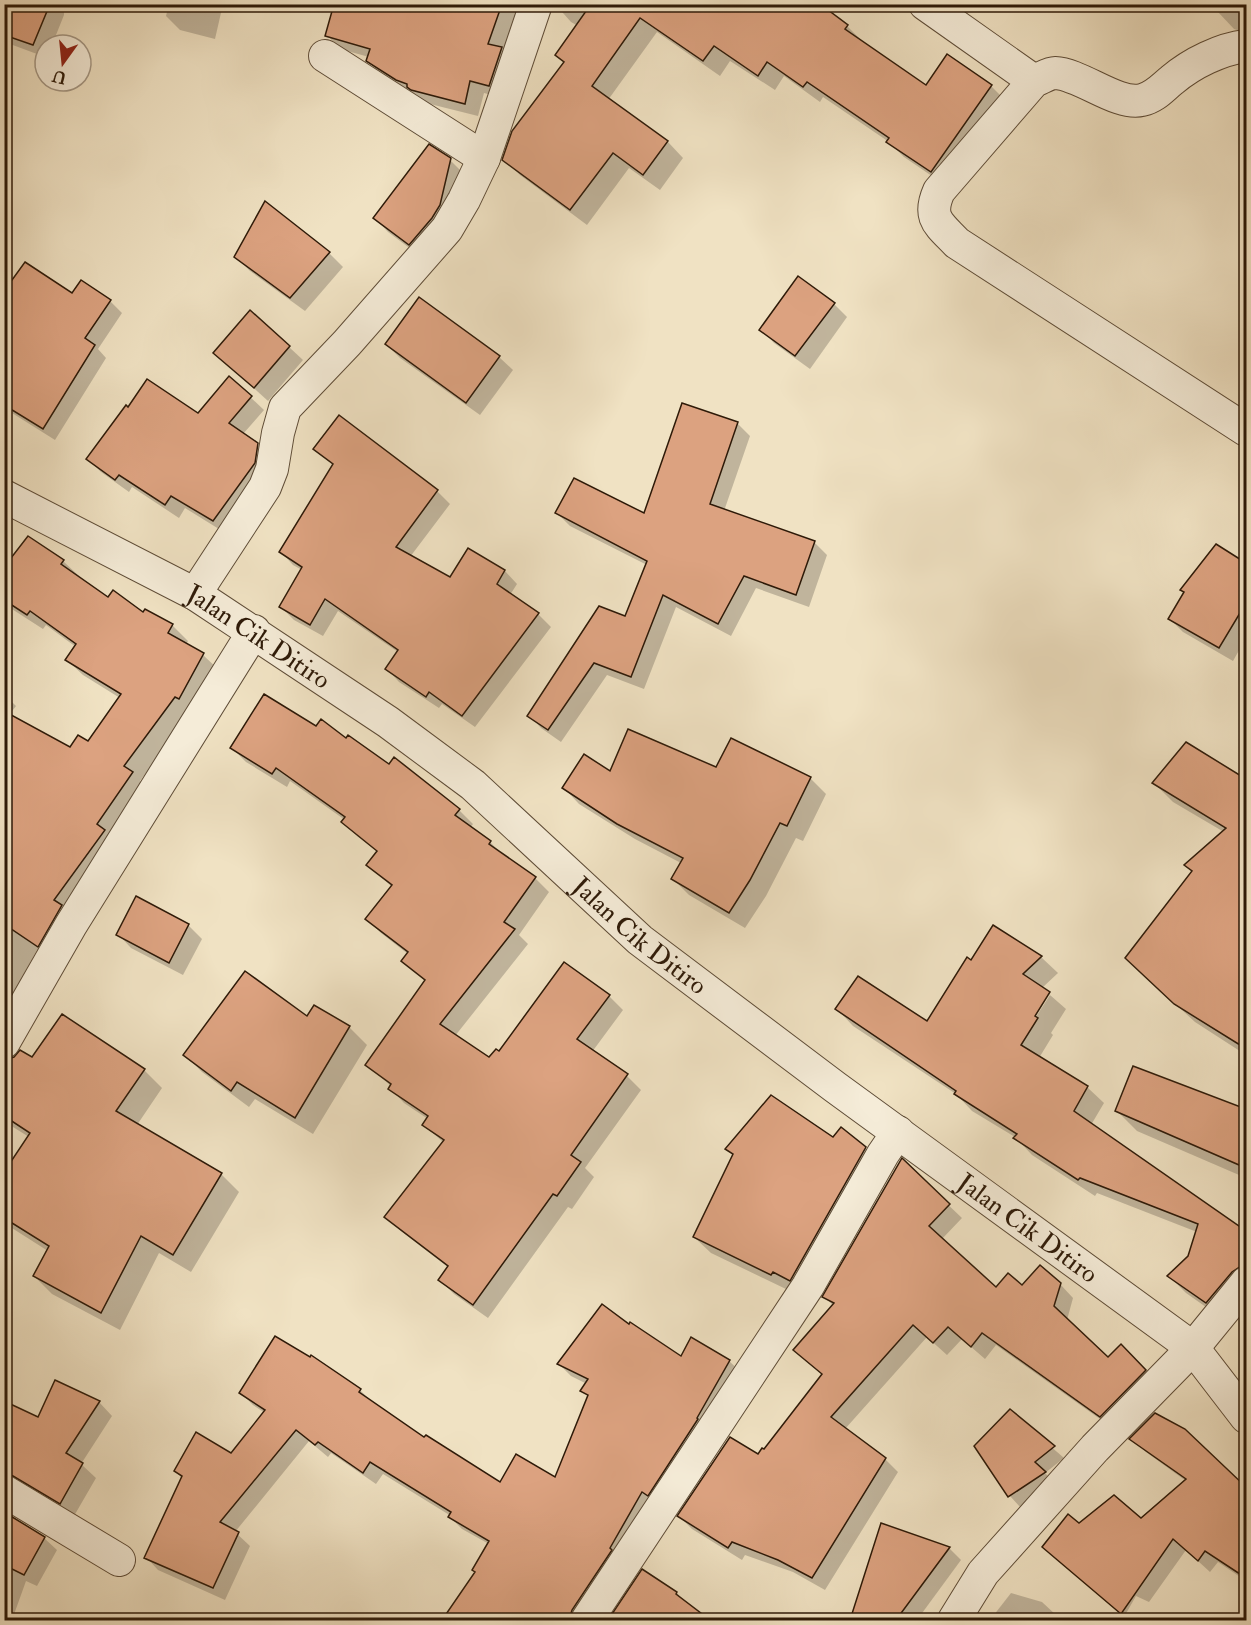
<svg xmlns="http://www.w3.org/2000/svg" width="1251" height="1625" font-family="'IM FELL Double Pica',serif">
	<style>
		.shadow { fill: #0003; fill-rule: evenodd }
		.building { fill: #dca280; stroke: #2e1a08; stroke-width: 1.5 }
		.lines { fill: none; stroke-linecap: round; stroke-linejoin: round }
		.minor-casing { stroke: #5e4c37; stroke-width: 34 }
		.minor { stroke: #f5ecd8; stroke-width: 32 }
		.labels { text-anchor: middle; stroke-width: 4.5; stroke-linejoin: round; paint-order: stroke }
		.street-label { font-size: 26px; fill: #2e1a08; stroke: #f5ecd8 }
	</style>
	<rect width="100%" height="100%" fill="#f0e2c3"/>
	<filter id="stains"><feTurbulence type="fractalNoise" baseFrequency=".00333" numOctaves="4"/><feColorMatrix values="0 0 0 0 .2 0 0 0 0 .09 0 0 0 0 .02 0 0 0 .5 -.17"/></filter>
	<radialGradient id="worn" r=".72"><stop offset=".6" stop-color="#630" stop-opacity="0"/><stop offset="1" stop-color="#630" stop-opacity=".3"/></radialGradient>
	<g class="shadow">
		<polygon points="4,4 64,4 64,15 52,45 45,45 45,57 10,44 4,61"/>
		<polygon points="169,4 223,4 215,39 180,30 166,16"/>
		<polygon points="336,4 515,4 519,8 495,96 484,93 478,116 426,103 417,95 382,75 368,61 369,57 340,49 327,35"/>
		<polygon points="555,4 804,4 847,26 863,42 926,87 991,86 1007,102 948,187 904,157 889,142 823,97 820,102 784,76 775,90 730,61 720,76 657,32 608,100 668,142 683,158 660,190 629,168 587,225 520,175 504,159 565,63 557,55 578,26 571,22"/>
		<polygon points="1220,4 1246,4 1246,33 1234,29 1218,12"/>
		<polygon points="450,160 464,174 423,258 388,232 375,218"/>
		<polygon points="265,203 329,253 343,267 305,311 250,271 236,257"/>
		<polygon points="4,295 72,295 110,301 122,313 98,349 106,358 55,440 12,413 4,406"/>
		<polygon points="834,304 847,317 810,369 774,343 761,329"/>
		<polygon points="386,344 499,357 513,370 480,415 400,358"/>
		<polygon points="289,347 303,360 268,401 215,353"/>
		<polygon points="230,378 264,410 243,434 257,444 271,458 227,534 185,508 179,518 132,487 129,492 101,472 88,459 199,415"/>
		<polygon points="339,418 437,491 450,504 410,557 450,579 469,550 505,571 517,584 510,595 538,614 551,627 475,727 442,704 439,708 399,682 387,669 398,652 338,611 323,636 294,620 281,607 302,570 293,565 281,552 334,466 315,449"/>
		<polygon points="737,423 750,436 724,511 814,542 827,555 809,607 756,588 731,636 676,607 644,689 607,675 561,742 541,728 529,715 626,618 647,565 570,526 557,513 645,515"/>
		<polygon points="1246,549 1246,638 1233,661 1183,632 1170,619 1238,560"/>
		<polygon points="63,561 79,576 78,577 108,599 144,614 146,611 173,626 188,641 186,645 203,655 219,670 191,711 140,781 147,788 54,961 37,950 9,1001 21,1013 4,1039 4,694 16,706 9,715 71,748 88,743 120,698 83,675 67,660 76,647 46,625 43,629 4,604 4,569"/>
		<polygon points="316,728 347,740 459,810 473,824 470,828 490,842 504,856 535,878 549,892 519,935 528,944 455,1036 489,1059 609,996 623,1010 592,1052 627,1076 641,1090 585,1168 594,1177 572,1209 568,1207 488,1318 454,1294 440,1280 449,1268 401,1231 386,1217 444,1143 424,1125 428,1119 404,1103 390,1088 391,1086 367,1065 426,982 403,960 408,954 381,933 367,919 392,887 368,865 378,852 357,836 343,822 345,820 290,781 287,787 246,762 232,748"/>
		<polygon points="1186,744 1246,781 1246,1055 1195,1022 1146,977 1224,832 1173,802 1154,783"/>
		<polygon points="717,769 810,778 826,794 803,841 796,838 766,896 745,928 689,895 673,879 681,863 635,839 579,804 564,788 611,773"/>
		<polygon points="188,925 202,939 183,975 131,948 118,934"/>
		<path d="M994,927L1041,957L1058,973L1042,988L1066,1009L1051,1033L1053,1035L1039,1058L1087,1087L1104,1103L1091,1125L1246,1233V1291L1223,1319L1186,1293L1169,1276L1189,1256L1197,1232L1097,1193L1095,1196L1032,1155L1015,1137L972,1111L956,1094L853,1026L837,1009L927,1023ZM1046,995H1050L1032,1023L1030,1021Z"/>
		<polygon points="314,1007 349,1027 367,1045 313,1134 255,1099 249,1107 202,1072 185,1055 307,1018"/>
		<polygon points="144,1070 162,1088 137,1125 221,1174 239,1192 191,1272 159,1253 120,1330 52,1294 34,1276 48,1251 4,1223 4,1175 29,1137 13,1127 4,1119 4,1093"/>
		<polygon points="1117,1111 1246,1113 1246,1178 1137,1131"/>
		<polygon points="833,1139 865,1148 882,1164 788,1290 711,1253 694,1237 734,1156 727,1149"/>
		<polygon points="902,1161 962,1218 942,1239 996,1289 1060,1284 1073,1298 1067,1320 1108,1359 1134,1359 1158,1384 1114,1429 996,1345 985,1359 962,1339 947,1355 927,1337 845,1429 885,1459 898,1472 825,1590 793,1572 745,1555 742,1560 692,1529 679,1516 764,1451 823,1375 808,1363 834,1306 824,1297"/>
		<polygon points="629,1326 681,1358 729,1361 742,1373 585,1620 453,1620 447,1615 477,1573 489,1544 462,1529 450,1517 451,1516 383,1474 376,1484 331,1453 328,1457 309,1441 235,1532 250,1546 225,1600 158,1570 146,1557 182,1478 175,1471 232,1455 265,1413 253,1405 241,1393 312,1357 360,1390 373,1403 425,1439 500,1484 556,1479 589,1397 582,1390 587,1384 571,1376 559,1364"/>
		<polygon points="99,1402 112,1416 81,1464 96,1478 74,1516 21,1486 7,1473 39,1420"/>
		<polygon points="1010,1411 1064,1458 1045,1473 1055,1483 1020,1507 1010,1496 976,1446"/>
		<polygon points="1184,1430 1246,1489 1246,1581 1218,1562 1210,1572 1186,1550 1149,1602 1136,1596 1124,1617 1044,1547 1079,1525 1141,1520 1186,1481 1146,1452 1134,1440"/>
		<polygon points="4,1514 44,1538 57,1550 37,1586 26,1581 12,1620 4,1620"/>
		<polygon points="949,1548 961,1560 917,1620 866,1620 856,1610"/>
		<polygon points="643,1571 677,1593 688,1606 707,1620 610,1620"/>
		<polygon points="1011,1593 1042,1602 1056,1615 1053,1620 990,1620"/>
	</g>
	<g class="building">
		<polygon points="4,4 50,4 33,45 4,35"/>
		<polygon points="334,4 502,4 488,44 502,47 489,86 470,81 465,104 411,90 407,87 407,84 396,80 366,61 370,49 325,36"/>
		<polygon points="591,4 820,4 848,25 845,29 926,85 947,54 992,85 931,172 886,142 889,138 807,82 803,87 767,62 758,76 714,46 703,61 640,18 592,86 668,141 643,175 613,153 570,210 502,160 512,131 564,62 555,55"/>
		<polygon points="429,144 451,158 440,205 432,218 409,245 373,218"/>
		<polygon points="265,201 330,252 290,298 234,257"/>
		<polygon points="25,262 72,293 81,280 111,300 85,338 95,345 43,429 4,405 4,291"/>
		<polygon points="798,276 835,303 795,356 759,330"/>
		<polygon points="419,297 500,356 466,403 385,344"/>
		<polygon points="250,310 290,346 254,388 213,353"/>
		<polygon points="229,376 252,396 229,423 258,443 255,463 213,521 171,496 165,505 119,475 115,480 86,459 126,405 128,407 147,379 198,413"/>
		<polygon points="682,403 738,422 710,504 815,541 796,595 744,576 718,624 663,595 631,677 594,663 548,730 527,716 599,606 625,616 647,561 555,513 574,478 644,513"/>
		<polygon points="339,415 438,490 396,547 450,577 468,548 505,570 497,584 539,613 462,716 429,692 426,697 385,669 398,650 325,599 310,625 279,607 302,567 279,552 333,464 313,449"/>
		<polygon points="28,536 64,560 61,564 108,597 113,590 143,612 145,609 173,624 168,633 204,653 179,699 175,697 124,766 133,772 97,824 105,830 54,900 62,905 38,947 4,924 4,711 70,747 78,735 88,741 121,694 65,660 76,644 30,611 27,615 4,600 4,567"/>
		<polygon points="1216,544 1246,563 1246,603 1219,648 1168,619 1184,592 1180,590"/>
		<polygon points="264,694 316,726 321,719 346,738 348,735 389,764 394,757 460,809 455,815 491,841 489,844 536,877 504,922 515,929 440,1024 489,1057 496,1049 499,1051 564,962 610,995 577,1039 628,1074 571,1155 581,1162 557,1196 553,1194 473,1305 438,1280 448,1266 384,1217 444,1140 422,1125 428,1116 388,1089 391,1084 365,1065 425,980 401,961 408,952 365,919 392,885 366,865 377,851 341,822 345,817 276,768 272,774 230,748"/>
		<polygon points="628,729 716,767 731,738 811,777 787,826 780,823 750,880 729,913 671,879 683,858 617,824 562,788 584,754 610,771"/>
		<polygon points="1186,742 1246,779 1246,1023 1240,1045 1174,1004 1125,958 1192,871 1184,865 1226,828 1152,783"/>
		<polygon points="136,896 189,924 169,963 116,935"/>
		<polygon points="993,925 1042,956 1023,974 1050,992 1035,1016 1038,1018 1021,1045 1088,1086 1074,1111 1246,1231 1246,1253 1241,1266 1232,1272 1206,1303 1167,1276 1188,1256 1198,1224 1080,1178 1078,1180 1013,1138 1017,1134 954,1094 956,1091 835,1009 858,976 927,1021 967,957 971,960"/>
		<polygon points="245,971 307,1016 314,1005 350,1026 295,1118 237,1082 231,1091 183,1055"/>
		<polygon points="62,1014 145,1069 116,1111 222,1173 173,1255 141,1236 101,1313 33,1276 49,1246 4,1218 4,1172 30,1133 4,1116 4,1060 14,1057 20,1050 32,1057"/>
		<polygon points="1133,1066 1246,1109 1246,1168 1115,1111"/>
		<polygon points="771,1095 833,1137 841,1127 866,1147 790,1281 773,1272 771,1275 693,1237 733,1154 725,1149"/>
		<polygon points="902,1158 950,1204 929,1226 996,1287 1008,1273 1022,1285 1040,1265 1061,1283 1054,1306 1108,1357 1121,1344 1146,1370 1100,1417 982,1333 971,1347 948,1327 933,1343 913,1325 831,1417 886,1458 812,1578 778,1560 732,1542 728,1548 677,1516 730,1437 758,1454 762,1448 764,1449 822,1374 793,1350 834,1303 822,1297"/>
		<polygon points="602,1304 629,1324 630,1322 681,1356 691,1337 730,1360 697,1418 698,1419 648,1496 642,1492 610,1548 612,1550 572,1610 569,1620 442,1620 475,1572 472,1570 489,1541 448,1517 451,1512 370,1462 363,1473 318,1442 315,1445 296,1430 220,1522 239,1532 213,1588 144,1558 182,1476 174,1471 196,1432 231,1453 265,1410 239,1393 275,1336 310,1357 311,1355 361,1389 359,1392 424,1437 426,1435 500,1482 516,1454 555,1477 588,1395 580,1391 588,1379 557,1364"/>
		<polygon points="55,1380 100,1401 66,1453 83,1463 60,1504 13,1476 4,1473 4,1401 38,1417"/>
		<polygon points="1010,1409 1055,1446 1035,1462 1046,1472 1008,1497 974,1446"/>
		<polygon points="1155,1413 1185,1429 1246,1487 1246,1578 1205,1551 1198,1561 1173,1539 1121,1614 1042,1547 1068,1514 1079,1523 1114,1495 1141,1518 1186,1479 1129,1439"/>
		<polygon points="4,1512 45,1537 24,1575 4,1565"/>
		<polygon points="881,1523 950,1547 896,1620 850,1620"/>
		<polygon points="642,1569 677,1592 676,1594 710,1620 608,1620"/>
	</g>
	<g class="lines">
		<defs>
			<g id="minor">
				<polyline points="925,4 1034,81"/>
				<path d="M1246,46C1221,49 1192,63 1172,80C1162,88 1155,97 1142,100C1117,106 1081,74 1055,73C1049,73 1040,79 1034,81L939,191C927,218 939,224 957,243L1246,430"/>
				<polyline points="325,56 484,158"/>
				<path id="s1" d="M4,496L195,594L388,722L473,785L640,940L835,1087L1193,1348L1246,1417"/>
				<polyline points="195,594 265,487 272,469 278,433 285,408 347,343 447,229 464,200 484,158 536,4"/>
				<polyline points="4,1042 71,925 254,631"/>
				<polyline points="4,1491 119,1560"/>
				<polyline points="587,1620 808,1286 883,1154 898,1132"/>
				<polyline points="954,1620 983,1573 1095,1448 1193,1348 1246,1283"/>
			</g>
		</defs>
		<use href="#minor" class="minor-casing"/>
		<use href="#minor" class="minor"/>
	</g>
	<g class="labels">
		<g class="street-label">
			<text dy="9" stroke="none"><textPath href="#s1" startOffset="291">Jalan Cik Ditiro</textPath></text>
			<text dy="9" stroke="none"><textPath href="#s1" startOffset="777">Jalan Cik Ditiro</textPath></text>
			<text dy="9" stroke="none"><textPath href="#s1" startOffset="1263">Jalan Cik Ditiro</textPath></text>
		</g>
	</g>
	<rect width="1251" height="1625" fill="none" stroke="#f0e2c3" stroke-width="24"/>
	<rect x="6" y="6" width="1239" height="1613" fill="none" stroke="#2e1a08" stroke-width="3"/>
	<rect x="12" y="12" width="1227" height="1601" fill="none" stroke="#2e1a08" stroke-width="1.5"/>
	<g transform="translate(63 63) rotate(195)"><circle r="28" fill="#f5ecd8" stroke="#a59885" stroke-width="1.5"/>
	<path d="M0-4.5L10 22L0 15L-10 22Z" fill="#8f2418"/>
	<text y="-9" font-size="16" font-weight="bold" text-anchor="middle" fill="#2e1a08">U</text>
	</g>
	<rect width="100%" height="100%" filter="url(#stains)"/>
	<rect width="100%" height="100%" fill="url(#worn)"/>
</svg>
